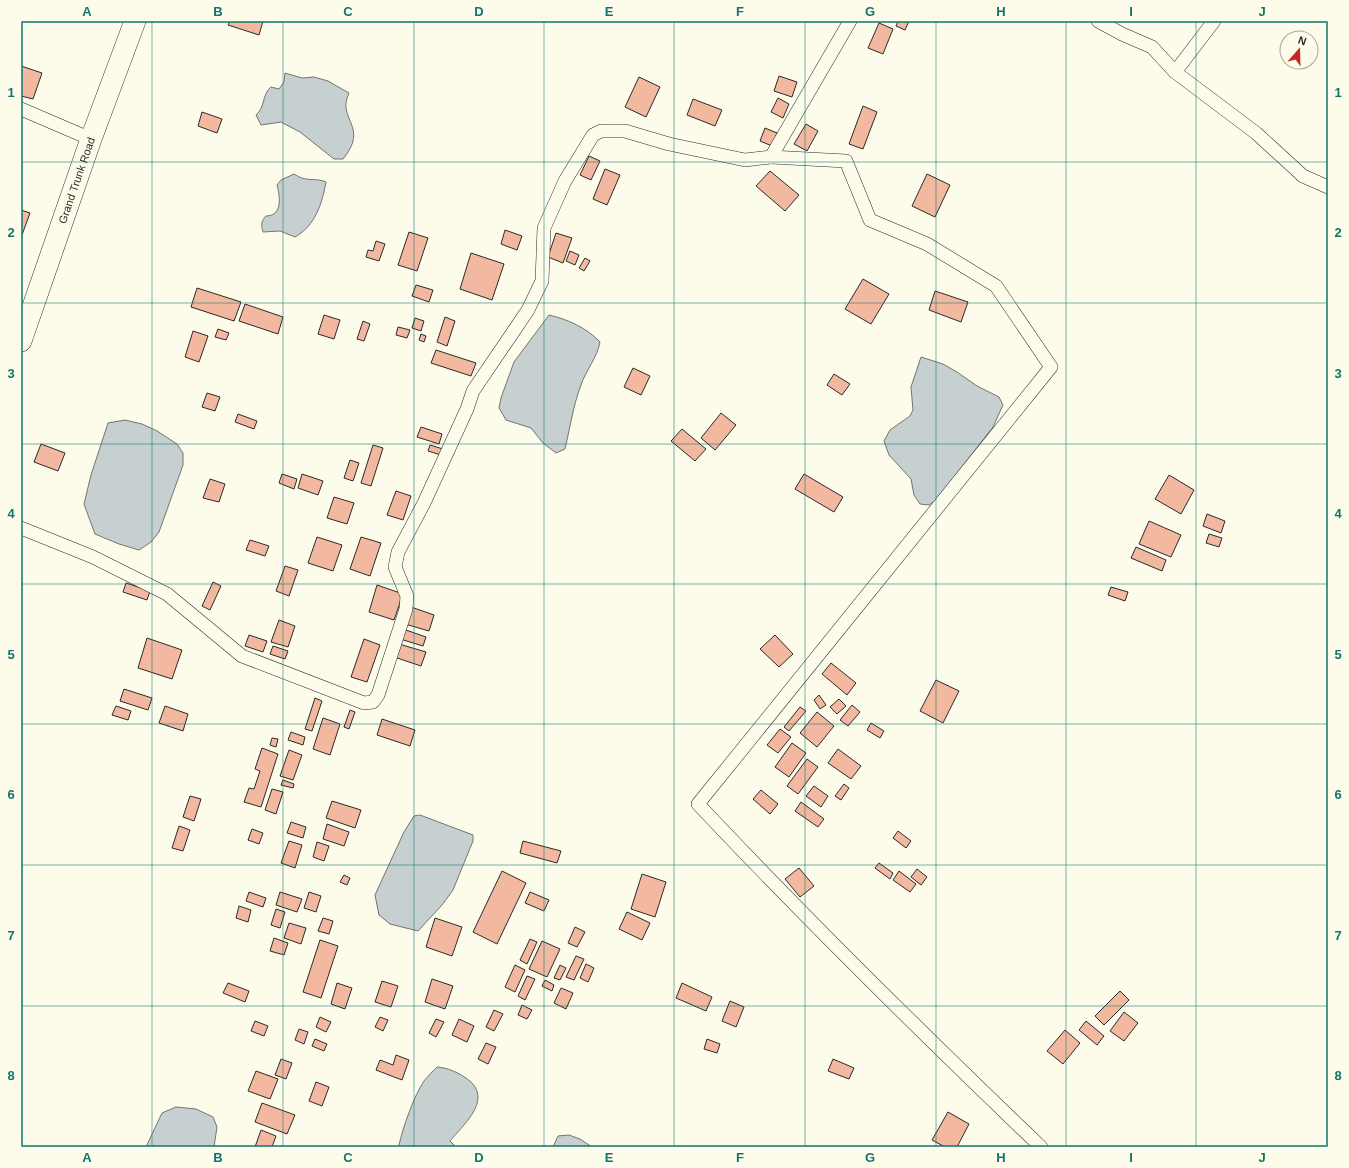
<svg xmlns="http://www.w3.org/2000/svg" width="1349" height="1168" font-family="Arial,sans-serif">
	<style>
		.water { fill: #c7d0d0; stroke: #74746e }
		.building { fill: #f2b8a0; stroke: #2b2b2b }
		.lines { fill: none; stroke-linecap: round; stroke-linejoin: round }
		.minor-casing { stroke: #2b2b2b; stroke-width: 14 }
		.trunk-casing { stroke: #2b2b2b; stroke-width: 22 }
		.minor { stroke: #fdfbea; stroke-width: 13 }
		.trunk { stroke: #fdfbea; stroke-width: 21 }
		.grid { fill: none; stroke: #0f766e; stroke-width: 1; stroke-opacity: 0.55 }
		.labels { text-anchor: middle; stroke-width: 3; stroke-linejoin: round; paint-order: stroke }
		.street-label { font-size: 11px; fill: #2b2b2b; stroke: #fdfbea }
		.neatline { fill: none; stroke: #0f766e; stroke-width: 1.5 }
		.grid-label { font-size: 13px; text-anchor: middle; font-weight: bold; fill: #0f766e }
	</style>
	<rect width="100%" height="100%" fill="#fdfbea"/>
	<g class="water">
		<path d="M285,73L302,78L314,77L328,81L349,93C336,120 370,126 343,159H334L300,132L281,122L261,125L256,115C265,108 262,94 271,87L279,89L284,82Z"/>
		<path d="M294,174C307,183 315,177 326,182C322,204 315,226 295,237L280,231L263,232C261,225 261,221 266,216C283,216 280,196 277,185L281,180Z"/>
		<path d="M549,315C567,319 587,328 600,342C597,358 586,370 581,385C573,406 570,428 565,449L556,453L543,443L531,428L506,420L499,408L501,398L514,362Z"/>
		<polygon points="921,357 943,364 957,372 977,386 999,397 1003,405 993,427 936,500 929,505 920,504 914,495 911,479 889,455 884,441 890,430 910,416 913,410 911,387"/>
		<polygon points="125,420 142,424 157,431 177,444 183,453 183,465 159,532 151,542 139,550 119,544 95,534 84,504 91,475 108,423"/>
		<polygon points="420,815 473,835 473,841 453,890 442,905 418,931 390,924 379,915 375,895 404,832 414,816"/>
		<path d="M437,1067C448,1068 457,1072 466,1078C495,1098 464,1124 450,1141L456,1147H400L399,1145C403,1127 414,1096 424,1081C428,1076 433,1071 437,1067Z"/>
		<polygon points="176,1107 196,1109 213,1117 217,1127 214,1147 146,1147 162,1113"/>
		<polygon points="569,1135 580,1139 592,1147 553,1147 558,1136"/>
	</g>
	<g class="building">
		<polygon points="230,21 263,21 259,35 228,25"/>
		<polygon points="898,21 909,21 905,30 896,26"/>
		<polygon points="879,23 893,29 883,54 868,48"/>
		<polygon points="21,66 42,73 33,99 21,96"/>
		<polygon points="779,76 797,82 792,97 774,91"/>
		<polygon points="639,77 660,87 646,117 625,107"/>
		<polygon points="778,98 789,104 783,118 771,112"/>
		<polygon points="693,99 722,110 715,126 687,115"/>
		<polygon points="863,106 877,112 863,149 849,144"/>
		<polygon points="202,112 222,119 217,133 198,126"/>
		<polygon points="806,124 818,131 807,151 794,144"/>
		<polygon points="765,128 777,133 772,146 760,141"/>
		<polygon points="589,156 600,161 591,180 580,175"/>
		<polygon points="605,169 620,175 607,205 593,199"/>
		<polygon points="770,171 799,195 785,211 756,186"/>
		<polygon points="927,174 950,185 935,217 912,206"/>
		<polygon points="21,210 30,213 22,235 21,235"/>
		<polygon points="505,230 522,236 517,250 501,244"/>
		<polygon points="409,232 428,238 417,271 398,265"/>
		<polygon points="556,233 572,238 563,263 548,257"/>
		<polygon points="376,241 385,244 379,261 366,257 368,250 373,251"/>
		<polygon points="570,251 579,255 575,265 566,261"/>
		<polygon points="471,253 504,264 492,300 460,289"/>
		<polygon points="585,258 590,261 584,271 579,268"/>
		<polygon points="863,279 889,294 871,324 845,309"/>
		<polygon points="416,285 433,290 429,302 412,296"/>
		<polygon points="197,288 241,302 234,321 191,307"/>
		<polygon points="935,291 968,302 961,322 929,310"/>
		<polygon points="245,304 283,317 278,334 239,321"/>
		<polygon points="324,315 340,320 334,339 318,334"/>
		<polygon points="445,317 455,321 447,346 437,342"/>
		<polygon points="415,318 424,321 421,331 412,328"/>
		<polygon points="363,321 370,324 364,341 357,339"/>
		<polygon points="398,327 410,330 407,338 396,335"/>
		<polygon points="218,329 229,333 226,340 215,337"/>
		<polygon points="193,331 208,336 199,362 185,357"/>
		<polygon points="421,334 426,336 424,342 419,340"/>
		<polygon points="436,350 476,363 471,376 431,363"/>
		<polygon points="633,368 650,376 641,395 624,387"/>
		<polygon points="834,374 850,384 842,395 827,385"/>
		<polygon points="207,393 220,397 215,411 202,407"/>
		<polygon points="721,413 736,425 715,450 701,438"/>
		<polygon points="238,414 257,421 254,429 235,422"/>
		<polygon points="421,427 442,434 439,444 417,437"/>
		<polygon points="682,429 706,449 695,461 671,441"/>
		<polygon points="41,444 65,453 58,471 34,462"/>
		<polygon points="373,445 383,448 371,486 361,483"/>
		<polygon points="430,445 443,449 441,455 428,451"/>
		<polygon points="350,460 359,463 353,481 344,478"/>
		<polygon points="282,474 297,479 294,489 279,483"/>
		<polygon points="302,474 323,481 318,495 298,488"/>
		<polygon points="804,474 843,497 834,512 795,489"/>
		<polygon points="1169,475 1194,490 1181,514 1155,499"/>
		<polygon points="210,479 225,484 219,502 203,498"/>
		<polygon points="396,491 411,496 403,520 387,515"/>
		<polygon points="334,497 354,503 347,524 327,518"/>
		<polygon points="1207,514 1225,521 1221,533 1203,526"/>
		<polygon points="1149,521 1181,535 1171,557 1139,544"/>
		<polygon points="1209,534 1222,538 1219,547 1206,543"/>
		<polygon points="317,537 342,545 333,571 308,563"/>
		<polygon points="361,537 381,543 370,576 350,569"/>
		<polygon points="250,540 269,546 265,556 246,550"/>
		<polygon points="1136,547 1166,560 1162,571 1131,558"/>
		<polygon points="285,566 298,570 289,596 276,591"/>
		<polygon points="213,582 221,586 210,610 202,606"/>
		<polygon points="126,583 150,591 147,600 123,592"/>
		<polygon points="377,585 403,594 394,620 369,612"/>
		<polygon points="1111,587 1128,592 1125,601 1108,595"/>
		<polygon points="411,607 434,615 429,631 405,624"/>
		<polygon points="279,620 295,626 288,647 271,642"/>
		<polygon points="403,629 426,637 423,646 400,639"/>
		<polygon points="249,635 267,641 263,652 245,646"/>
		<polygon points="775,635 793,654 779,667 760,649"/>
		<polygon points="147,638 182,650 172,679 138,668"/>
		<polygon points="364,639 380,645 367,682 351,677"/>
		<polygon points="399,644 426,652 421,666 394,657"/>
		<polygon points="273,646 288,651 285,659 270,654"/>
		<polygon points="831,663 856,683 847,695 822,674"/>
		<polygon points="936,680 959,691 943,723 920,711"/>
		<polygon points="124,689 152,698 148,710 120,701"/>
		<polygon points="819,695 826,705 820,709 814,700"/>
		<polygon points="315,698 322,701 312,731 305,729"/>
		<polygon points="839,699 846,706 837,714 830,707"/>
		<polygon points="852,705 860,712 848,726 840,720"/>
		<polygon points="116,706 131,711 128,720 112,715"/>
		<polygon points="165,706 188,714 183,731 159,723"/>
		<polygon points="800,707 806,711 789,731 784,727"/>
		<polygon points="350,710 355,712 349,729 344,727"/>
		<polygon points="817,712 834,726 817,747 800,733"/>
		<polygon points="323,718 340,724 330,755 313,749"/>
		<polygon points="382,719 415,730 410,746 377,735"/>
		<polygon points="871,723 884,731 880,738 867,730"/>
		<polygon points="780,729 791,737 778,753 767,745"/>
		<polygon points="291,732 305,737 303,745 288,740"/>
		<polygon points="272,738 278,739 276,747 270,745"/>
		<polygon points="792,743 806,753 789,777 775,767"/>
		<polygon points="262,748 278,754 261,807 244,802 249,788 254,789 260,771 255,769"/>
		<polygon points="838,749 861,766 851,779 828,763"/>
		<polygon points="289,750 302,755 293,780 280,776"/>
		<polygon points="807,759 818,767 798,794 787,786"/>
		<polygon points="283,780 294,784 293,788 281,785"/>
		<polygon points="844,784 849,788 841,800 835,796"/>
		<polygon points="814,786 828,796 821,807 806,796"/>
		<polygon points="272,789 283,792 276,814 265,810"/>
		<polygon points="761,790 778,804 770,814 753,799"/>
		<polygon points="190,796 201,799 194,821 183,817"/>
		<polygon points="332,801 361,810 355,828 326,818"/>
		<polygon points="801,802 824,819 818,827 795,811"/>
		<polygon points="291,822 306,827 303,838 287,833"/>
		<polygon points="327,824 349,832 344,846 323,839"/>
		<polygon points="179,826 190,830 183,851 172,848"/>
		<polygon points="252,829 263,833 259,844 248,840"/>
		<polygon points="898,831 911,841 906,848 893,838"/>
		<polygon points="289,841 302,845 295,868 281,863"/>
		<polygon points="523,841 561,851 557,863 520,853"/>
		<polygon points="317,842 329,846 324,861 313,857"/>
		<polygon points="879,863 893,873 890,879 875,868"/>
		<polygon points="799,868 814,886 800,897 785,879"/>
		<polygon points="917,869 927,877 921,885 911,877"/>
		<polygon points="502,871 526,883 497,944 473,932"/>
		<polygon points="899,871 916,884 910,892 893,880"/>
		<polygon points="642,874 666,882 655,917 631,909"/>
		<polygon points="344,875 350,878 347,885 340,882"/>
		<polygon points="249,892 266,898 263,907 246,901"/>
		<polygon points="280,892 302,899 297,912 276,905"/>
		<polygon points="309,892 321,896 316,912 304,908"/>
		<polygon points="530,892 549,900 544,911 525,903"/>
		<polygon points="239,906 251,910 248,922 236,918"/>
		<polygon points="276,909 285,912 280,928 271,925"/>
		<polygon points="627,912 650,923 642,940 619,929"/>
		<polygon points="323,918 333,921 329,934 318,931"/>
		<polygon points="435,918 462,927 452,956 426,947"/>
		<polygon points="289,923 306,928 301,944 284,938"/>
		<polygon points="575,927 585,932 577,947 568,943"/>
		<polygon points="274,938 288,943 284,955 270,951"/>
		<polygon points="530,939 537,942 527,964 520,960"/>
		<polygon points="320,940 338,946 321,998 303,992"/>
		<polygon points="542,941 560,949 547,977 529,969"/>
		<polygon points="576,956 584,959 574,980 566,977"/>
		<polygon points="586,964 594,968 588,982 580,978"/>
		<polygon points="515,965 525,970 515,992 505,987"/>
		<polygon points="560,965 566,968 560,980 554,978"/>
		<polygon points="527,976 535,979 525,1000 518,996"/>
		<polygon points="432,979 453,986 445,1009 425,1002"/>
		<polygon points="545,980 554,985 552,991 542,986"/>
		<polygon points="382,981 398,986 391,1007 375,1002"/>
		<polygon points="228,983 249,991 245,1002 223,993"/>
		<polygon points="337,983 352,988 345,1009 331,1004"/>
		<polygon points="682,983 712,997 706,1011 676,998"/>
		<polygon points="561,988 573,993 566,1009 554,1003"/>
		<polygon points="1120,991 1129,1000 1104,1025 1095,1016"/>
		<polygon points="730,1001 744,1007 736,1027 722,1021"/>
		<polygon points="522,1005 532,1010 527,1019 518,1015"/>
		<polygon points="494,1010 503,1014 494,1031 486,1027"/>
		<polygon points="1124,1012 1138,1023 1124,1041 1110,1031"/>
		<polygon points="320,1017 331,1022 326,1032 316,1027"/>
		<polygon points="380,1017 388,1020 383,1031 375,1027"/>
		<polygon points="436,1019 444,1022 436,1037 429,1033"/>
		<polygon points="459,1019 474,1026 467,1042 452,1035"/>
		<polygon points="255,1021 268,1026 264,1036 251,1031"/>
		<polygon points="1086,1021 1104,1036 1097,1045 1079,1030"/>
		<polygon points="299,1029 308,1032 304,1044 295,1040"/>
		<polygon points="1065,1030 1080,1043 1063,1064 1047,1051"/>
		<polygon points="315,1039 327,1044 324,1051 312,1046"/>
		<polygon points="707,1039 720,1044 717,1053 704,1049"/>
		<polygon points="486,1043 496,1047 488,1064 478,1059"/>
		<polygon points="396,1055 409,1060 402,1080 376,1070 380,1060 393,1065"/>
		<polygon points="281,1059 292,1063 286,1079 275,1075"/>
		<polygon points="833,1059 854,1068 849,1079 828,1071"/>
		<polygon points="256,1071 278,1079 270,1099 248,1091"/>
		<polygon points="316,1082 329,1087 322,1106 309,1101"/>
		<polygon points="262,1103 295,1115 287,1134 255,1122"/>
		<polygon points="948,1112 969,1124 957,1147 945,1147 932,1140"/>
		<polygon points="261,1130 276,1136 272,1147 255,1147"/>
	</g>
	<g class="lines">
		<defs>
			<g id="minor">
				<polyline points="1098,21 1122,34 1152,47 1175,72 1256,133 1303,176 1328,187"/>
				<polyline points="1175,72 1214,21"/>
				<polyline points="21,109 91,139"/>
				<path d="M771,157L846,161L870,220L927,244L996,286L1051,367L698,804C809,922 924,1035 1041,1147"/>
				<polyline points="21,528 93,557 167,594 242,656 364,703 373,702 378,695 406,609 407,596 395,567 398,552 424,503 467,409 473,391 528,310 542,281 544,228 565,181 593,135 601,131 625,131 669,144 745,160 771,157 850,21"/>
			</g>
			<g id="trunk">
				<path id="s1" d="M21,341L91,139L135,21"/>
			</g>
		</defs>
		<use href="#minor" class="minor-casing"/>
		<use href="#trunk" class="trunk-casing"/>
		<use href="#minor" class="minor"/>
		<use href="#trunk" class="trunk"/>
	</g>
	<path class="grid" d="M152,21V1147M283,21V1147M414,21V1147M544,21V1147M674,21V1147M805,21V1147M936,21V1147M1066,21V1147M1196,21V1147M21,162H1328M21,303H1328M21,444H1328M21,584H1328M21,724H1328M21,865H1328M21,1006H1328"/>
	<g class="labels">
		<g class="street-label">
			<text dy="4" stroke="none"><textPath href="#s1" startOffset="170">Grand Trunk Road</textPath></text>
		</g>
	</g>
	<rect width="1349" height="1168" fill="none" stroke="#fdfbea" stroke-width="44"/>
	<g transform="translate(1299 50) rotate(20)"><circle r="19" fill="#fdfbea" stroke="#a9a89e"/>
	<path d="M0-3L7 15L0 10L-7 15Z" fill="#c62828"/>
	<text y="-6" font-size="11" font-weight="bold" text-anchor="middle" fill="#2b2b2b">N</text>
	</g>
	<rect x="22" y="22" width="1305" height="1124" class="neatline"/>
	<g class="grid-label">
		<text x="87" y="16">A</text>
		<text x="218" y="16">B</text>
		<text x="348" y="16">C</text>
		<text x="479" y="16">D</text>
		<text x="609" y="16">E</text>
		<text x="740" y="16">F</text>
		<text x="870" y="16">G</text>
		<text x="1001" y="16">H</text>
		<text x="1131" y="16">I</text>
		<text x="1262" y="16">J</text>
		<text x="11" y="97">1</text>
		<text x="1338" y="97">1</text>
		<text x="11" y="237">2</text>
		<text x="1338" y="237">2</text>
		<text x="11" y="378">3</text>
		<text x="1338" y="378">3</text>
		<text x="11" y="518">4</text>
		<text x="1338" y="518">4</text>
		<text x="11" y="659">5</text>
		<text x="1338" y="659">5</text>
		<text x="11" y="799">6</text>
		<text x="1338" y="799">6</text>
		<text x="11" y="940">7</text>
		<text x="1338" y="940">7</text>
		<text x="11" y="1080">8</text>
		<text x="1338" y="1080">8</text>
		<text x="87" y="1162">A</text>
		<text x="218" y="1162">B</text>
		<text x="348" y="1162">C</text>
		<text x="479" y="1162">D</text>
		<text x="609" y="1162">E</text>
		<text x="740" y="1162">F</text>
		<text x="870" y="1162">G</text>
		<text x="1001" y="1162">H</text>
		<text x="1131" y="1162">I</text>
		<text x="1262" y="1162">J</text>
	</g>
</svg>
